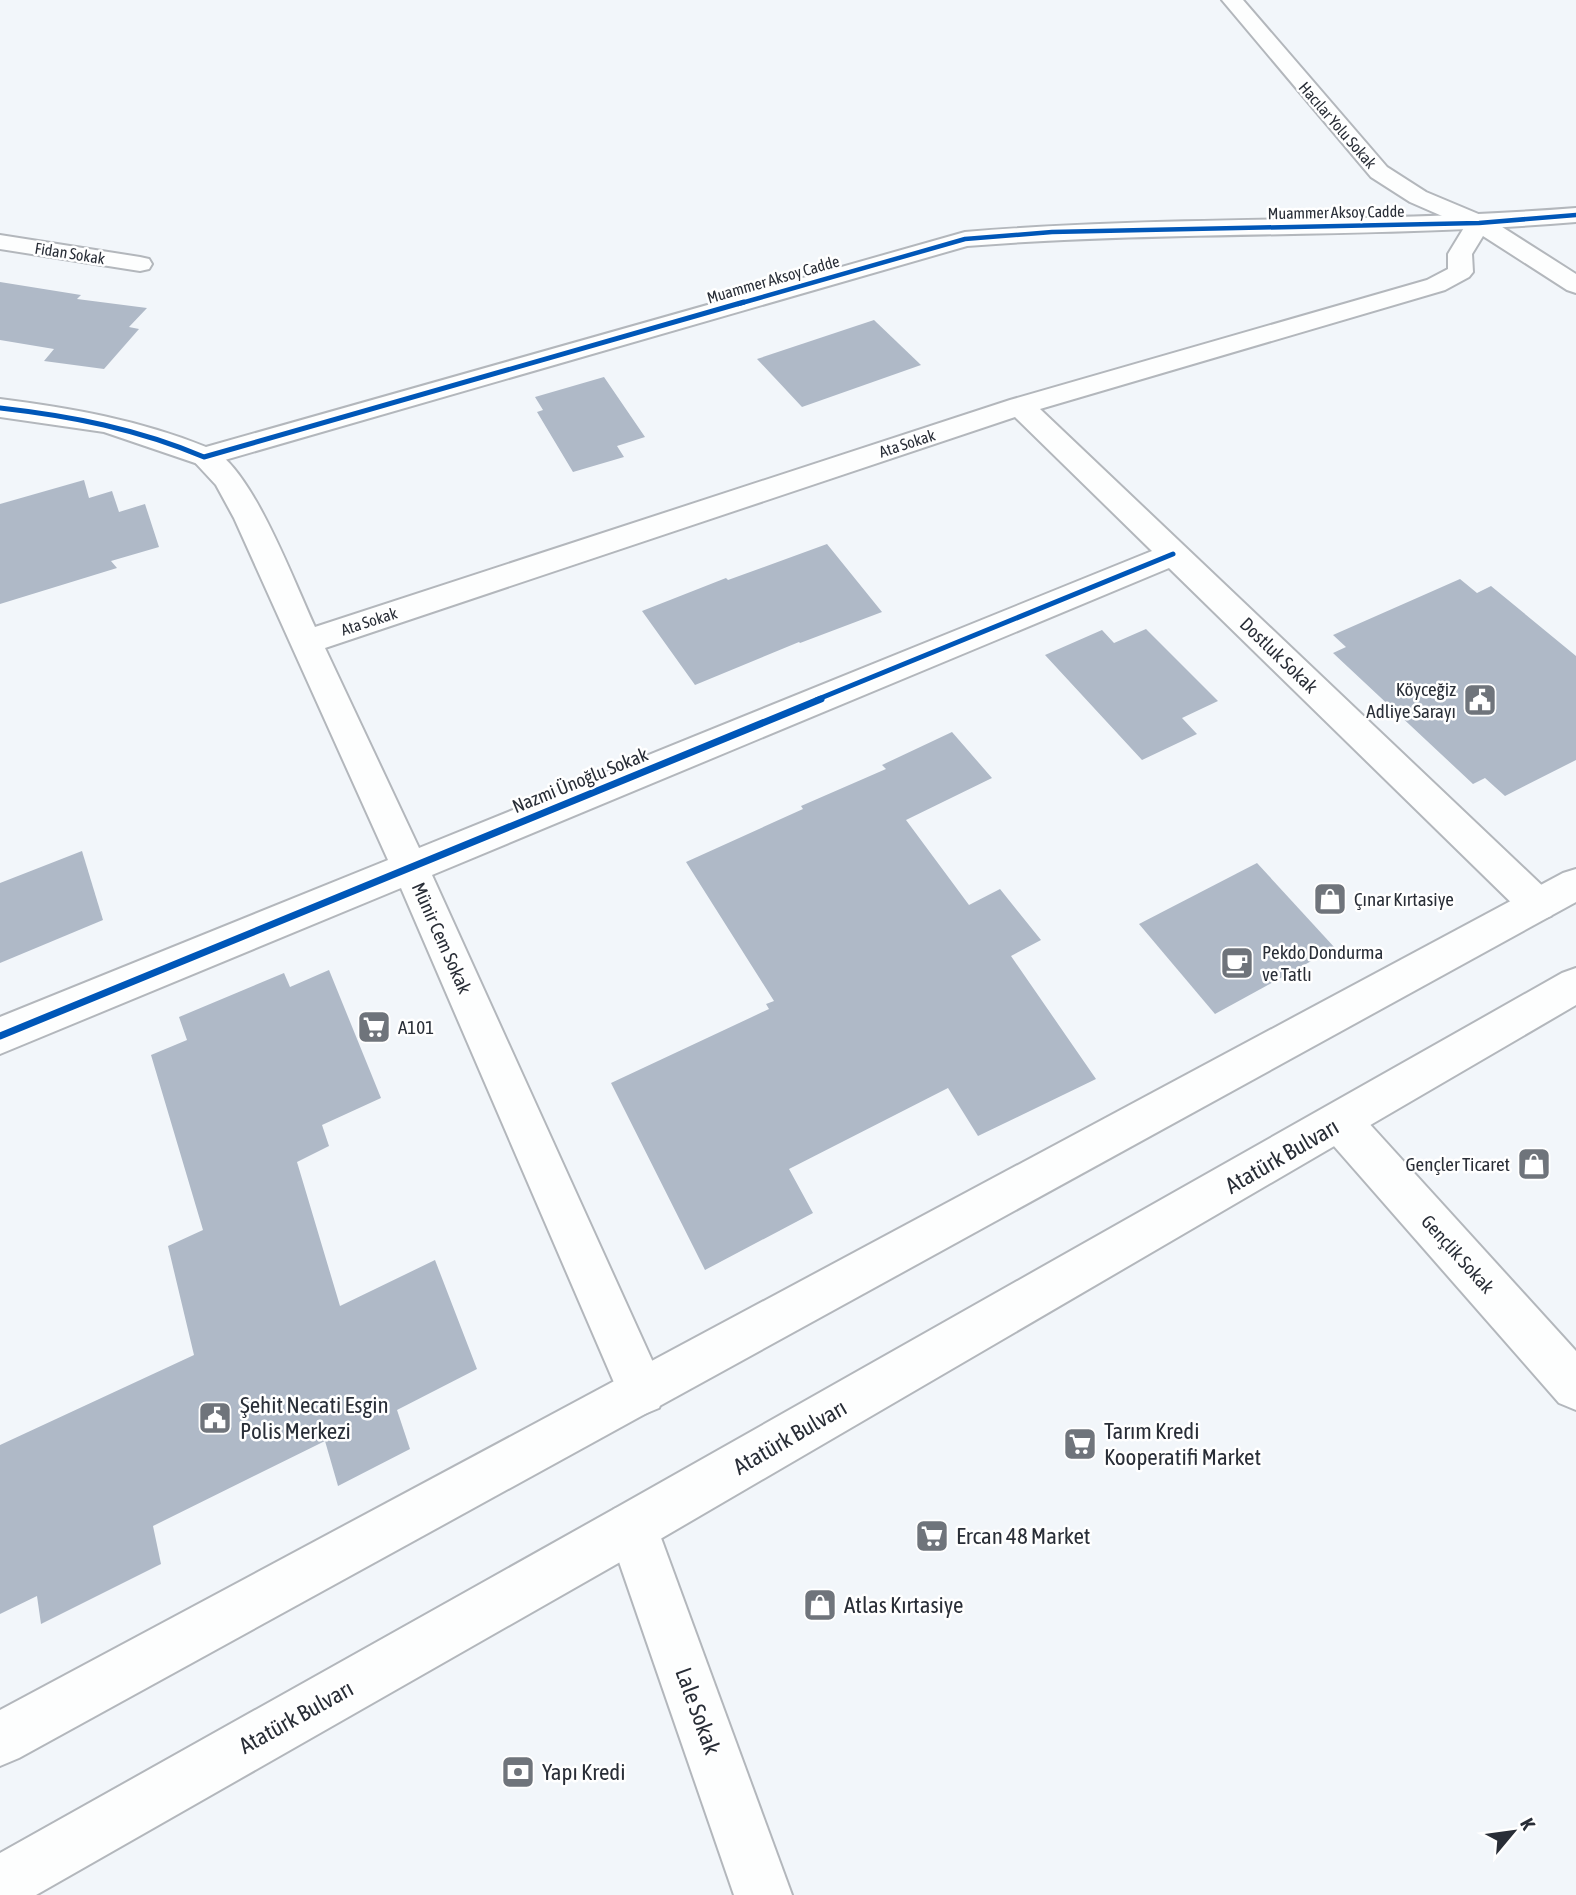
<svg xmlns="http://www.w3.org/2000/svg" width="1576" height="1895" font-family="'Asap Condensed',sans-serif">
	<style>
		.building { fill: #afb9c7 }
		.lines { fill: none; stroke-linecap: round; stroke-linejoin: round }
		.minor-casing { stroke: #b3b7bc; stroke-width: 4 }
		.tertiary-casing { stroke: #b3b7bc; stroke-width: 4 }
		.secondary-casing { stroke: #b3b7bc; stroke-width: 4 }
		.minor { fill: #fdfefe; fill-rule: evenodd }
		.tertiary { fill: #fdfefe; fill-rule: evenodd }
		.secondary { fill: #fdfefe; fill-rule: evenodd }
		.cycleway-far2-casing { stroke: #fff; stroke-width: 7 }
		.cycleway-far1-casing { stroke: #fff; stroke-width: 9 }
		.cycleway-casing { stroke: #fff; stroke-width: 11 }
		.cycleway-far2 { stroke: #0057b8; stroke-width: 4.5 }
		.cycleway-far1 { stroke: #0057b8; stroke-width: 5 }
		.cycleway { stroke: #0057b8; stroke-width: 7 }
		.labels { text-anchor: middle; stroke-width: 5; stroke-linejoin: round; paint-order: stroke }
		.far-street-label { font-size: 16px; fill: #292e37; stroke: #fff }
		.street-label { font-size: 19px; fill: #292e37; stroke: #fff }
		.poi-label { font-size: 19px; fill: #292e37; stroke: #fff; text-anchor: start }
		.near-street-label { font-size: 23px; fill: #292e37; stroke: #fff }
		.near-poi-label { font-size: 23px; fill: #292e37; stroke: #fff; text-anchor: start }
	</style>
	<rect width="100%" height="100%" fill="#f2f6fa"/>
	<g class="building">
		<polygon points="0,282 81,295 77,299 147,308 129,327 139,329 104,369 44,361 54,349 0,340"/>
		<polygon points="874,320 921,365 802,407 757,359"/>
		<polygon points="604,377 645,437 617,446 624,457 573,472 537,412 543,410 535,397"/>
		<polygon points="84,480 89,498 112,491 119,512 145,504 159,547 111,561 117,568 0,604 0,504"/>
		<polygon points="827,544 882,612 800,643 799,642 695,685 642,611 726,578 728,580"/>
		<polygon points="1460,579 1477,593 1491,586 1576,656 1576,760 1505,796 1485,778 1473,784 1333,653 1346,647 1333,635"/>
		<polygon points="1146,629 1218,701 1182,718 1197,734 1142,760 1045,655 1102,630 1114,643"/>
		<polygon points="952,732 992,778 906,820 969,905 1000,889 1041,940 1011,956 1096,1079 978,1136 948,1088 789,1169 813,1213 705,1270 611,1083 769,1009 766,1004 774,1001 686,862 803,809 801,806 886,769 882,765"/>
		<polygon points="82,851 103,920 0,963 0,883"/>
		<polygon points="1257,863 1335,948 1215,1014 1139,924"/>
		<polygon points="329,970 381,1098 322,1125 329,1146 297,1162 340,1306 435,1260 477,1369 397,1410 410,1449 338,1486 325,1441 153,1526 161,1564 41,1624 37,1596 0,1614 0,1445 194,1355 168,1246 203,1230 151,1055 187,1040 179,1017 284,973 290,987"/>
	</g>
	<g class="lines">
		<defs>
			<g id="minor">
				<path d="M1222,0H1243L1387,167L1426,192L1488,218L1576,274V293L1567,290L1483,236L1472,254L1473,272L1469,277L1445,290L1040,409L1551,894L1557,905L1551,916L1538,921L1525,916L1169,568L432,875L666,1391L659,1408L642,1415L625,1408L401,888L0,1054V1017L388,860L234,518L216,485L190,457L194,450C201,449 208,447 215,451C254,474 295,584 315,627L1010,400L1427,280L1448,269V254L1465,226L1410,202L1371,177ZM1015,417L1152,551L419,848L325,648Z"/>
				<polygon points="0,235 140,257 149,259 152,264 149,269 140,271 0,249"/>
				<polygon points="1341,1103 1356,1109 1576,1351 1576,1410 1559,1403 1326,1137 1320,1123 1326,1109"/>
				<polygon points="632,1502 650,1509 657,1527 792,1895 734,1895 607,1527 614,1509"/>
			</g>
			<path id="tertiary" d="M1576,208V222C1373,239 1169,230 967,246L204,466L104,432L0,417V399C71,408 139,420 206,447L965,232C1168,215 1373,224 1576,208Z"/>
			<g id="secondary">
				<polygon points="1576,869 1576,902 19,1758 0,1766 0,1710 1563,873"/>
				<polygon points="1576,968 1576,1005 650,1545 36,1895 0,1895 0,1853 614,1509 1562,973"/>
			</g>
		</defs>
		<use href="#minor" class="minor-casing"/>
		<use href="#tertiary" class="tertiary-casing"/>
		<use href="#secondary" class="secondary-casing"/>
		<use href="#minor" class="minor"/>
		<use href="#tertiary" class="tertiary"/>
		<use href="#secondary" class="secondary"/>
		<defs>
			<polyline id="cycleway-far2" points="738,304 965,239 1052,232 1479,223 1576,215"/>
			<g id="cycleway-far1">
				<path d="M0,408C71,416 138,429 204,457L744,302"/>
				<polyline points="816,700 1173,554"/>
			</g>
			<polyline id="cycleway" points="0,1036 821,699"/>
		</defs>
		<use href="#cycleway-far2" class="cycleway-far2-casing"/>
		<use href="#cycleway-far1" class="cycleway-far1-casing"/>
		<use href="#cycleway" class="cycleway-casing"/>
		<use href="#cycleway-far2" class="cycleway-far2"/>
		<use href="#cycleway-far1" class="cycleway-far1"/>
		<use href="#cycleway" class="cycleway"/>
	</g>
	<defs>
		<symbol id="civic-square" viewBox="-11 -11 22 22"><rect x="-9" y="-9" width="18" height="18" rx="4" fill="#6f747b" stroke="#fff"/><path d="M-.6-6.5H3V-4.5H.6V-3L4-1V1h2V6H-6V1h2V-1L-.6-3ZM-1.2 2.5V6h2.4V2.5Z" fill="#fff"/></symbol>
		<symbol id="shop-square" viewBox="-11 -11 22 22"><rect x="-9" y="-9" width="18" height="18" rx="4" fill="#6f747b" stroke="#fff"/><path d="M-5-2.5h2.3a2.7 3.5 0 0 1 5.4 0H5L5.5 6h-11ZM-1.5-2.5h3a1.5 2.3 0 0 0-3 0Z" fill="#fff"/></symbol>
		<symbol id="cafe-square" viewBox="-11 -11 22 22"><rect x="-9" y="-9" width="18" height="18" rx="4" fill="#6f747b" stroke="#fff"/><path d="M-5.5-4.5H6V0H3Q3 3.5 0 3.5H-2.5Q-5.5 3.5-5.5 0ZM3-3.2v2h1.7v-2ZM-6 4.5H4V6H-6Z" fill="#fff"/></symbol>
		<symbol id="supermarket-square" viewBox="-11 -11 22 22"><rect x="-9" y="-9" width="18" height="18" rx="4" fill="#6f747b" stroke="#fff"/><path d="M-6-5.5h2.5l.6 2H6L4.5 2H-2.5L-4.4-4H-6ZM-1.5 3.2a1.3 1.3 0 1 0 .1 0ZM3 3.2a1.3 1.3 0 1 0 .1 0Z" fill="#fff"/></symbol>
		<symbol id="bank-square" viewBox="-11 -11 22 22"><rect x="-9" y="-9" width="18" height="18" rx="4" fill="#6f747b" stroke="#fff"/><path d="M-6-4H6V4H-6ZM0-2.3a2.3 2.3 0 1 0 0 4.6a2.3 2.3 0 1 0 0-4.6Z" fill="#fff"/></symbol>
	</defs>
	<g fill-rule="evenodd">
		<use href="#civic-square" x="1461" y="681" width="38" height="38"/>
		<use href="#shop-square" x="1311" y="880" width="38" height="38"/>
		<use href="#cafe-square" x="1218" y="944" width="38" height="38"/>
		<use href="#supermarket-square" x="355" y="1008" width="38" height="38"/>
		<use href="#shop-square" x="1515" y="1145" width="38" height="38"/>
		<use href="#civic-square" x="196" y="1399" width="38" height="38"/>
		<use href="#supermarket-square" x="1061" y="1425" width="38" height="38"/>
		<use href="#supermarket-square" x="913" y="1517" width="38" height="38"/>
		<use href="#shop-square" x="801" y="1586" width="38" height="38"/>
		<use href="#bank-square" x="499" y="1753" width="38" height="38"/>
	</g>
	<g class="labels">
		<g class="far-street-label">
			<text transform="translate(1338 125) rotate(49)" y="6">Hacılar Yolu Sokak</text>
			<text transform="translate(1336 212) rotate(-1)" y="6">Muammer Aksoy Cadde</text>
			<text transform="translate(70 253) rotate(9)" y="6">Fidan Sokak</text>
			<text transform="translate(773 279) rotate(-16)" y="6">Muammer Aksoy Cadde</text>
			<text transform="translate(907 443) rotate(-18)" y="6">Ata Sokak</text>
			<text transform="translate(369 621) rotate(-18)" y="6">Ata Sokak</text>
		</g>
		<g class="street-label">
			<text transform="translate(1279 655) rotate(44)" y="7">Dostluk Sokak</text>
			<text transform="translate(580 780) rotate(-22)" y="7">Nazmi Ünoğlu Sokak</text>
			<text transform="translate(442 938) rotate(66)" y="7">Münir Cem Sokak</text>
			<text transform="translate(1458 1254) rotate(48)" y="7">Gençlik Sokak</text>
		</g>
		<g class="poi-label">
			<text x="1456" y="696" text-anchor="end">Köyceğiz<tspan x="1456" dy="22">Adliye Sarayı</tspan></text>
			<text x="1354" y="906">Çınar Kırtasiye</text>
			<text x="1262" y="959">Pekdo Dondurma<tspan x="1262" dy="22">ve Tatlı</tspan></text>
			<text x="398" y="1034">A101</text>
			<text x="1510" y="1171" text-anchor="end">Gençler Ticaret</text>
		</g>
		<g class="near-street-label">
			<text transform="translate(1282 1156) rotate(-30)" y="8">Atatürk Bulvarı</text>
			<text transform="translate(790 1437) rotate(-30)" y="8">Atatürk Bulvarı</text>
			<text transform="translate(698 1711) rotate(70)" y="8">Lale Sokak</text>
			<text transform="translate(296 1717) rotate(-29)" y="8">Atatürk Bulvarı</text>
		</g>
		<g class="near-poi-label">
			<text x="240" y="1413">Şehit Necati Esgin<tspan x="240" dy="26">Polis Merkezi</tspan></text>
			<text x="1104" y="1439">Tarım Kredi<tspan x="1104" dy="26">Kooperatifi Market</tspan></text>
			<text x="956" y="1544">Ercan 48 Market</text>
			<text x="844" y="1613">Atlas Kırtasiye</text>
			<text x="542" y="1780">Yapı Kredi</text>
		</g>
	</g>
	<g transform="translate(1513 1832) rotate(61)" stroke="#ffffff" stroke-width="5" paint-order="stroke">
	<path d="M0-5L12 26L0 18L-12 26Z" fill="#292e37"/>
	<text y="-10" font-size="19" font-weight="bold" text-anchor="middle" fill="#292e37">K</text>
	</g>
</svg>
